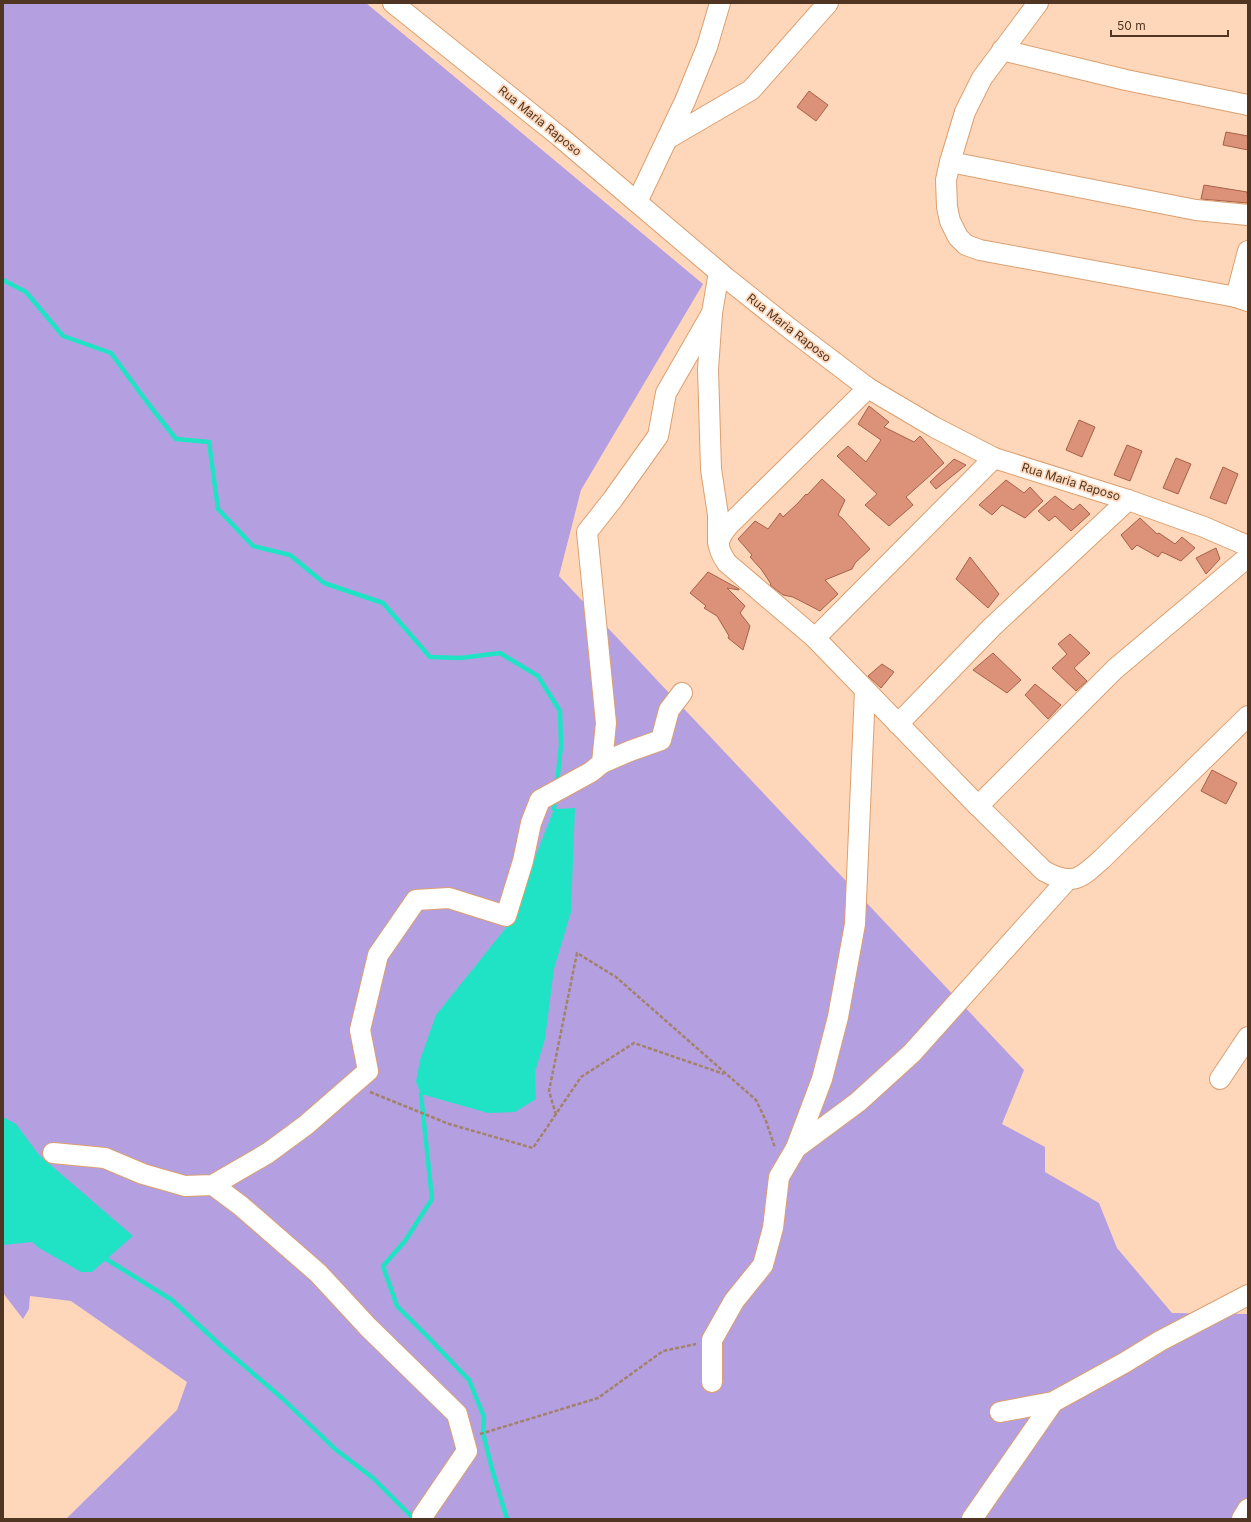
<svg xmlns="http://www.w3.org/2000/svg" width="1251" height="1522" font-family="Inter,sans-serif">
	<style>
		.green { fill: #b4a0e0 }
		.water { fill: #20e3c5 }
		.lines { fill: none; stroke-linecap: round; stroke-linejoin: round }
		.stream { stroke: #20e3c5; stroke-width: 4.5 }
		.building { fill: #dc9179; stroke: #a6614a }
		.minor-casing { stroke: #dc9f6f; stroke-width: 22 }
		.path { stroke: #a2826a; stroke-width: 2.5; stroke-dasharray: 4 2; stroke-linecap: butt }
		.minor { stroke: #fff; stroke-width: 20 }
		.labels { text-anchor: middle; stroke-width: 3.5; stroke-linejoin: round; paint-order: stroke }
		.street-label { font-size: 12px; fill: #503622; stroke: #fed7ba }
	</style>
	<rect width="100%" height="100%" fill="#fed7ba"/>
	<polygon class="green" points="3,3 366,3 703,284 581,490 559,576 1024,1070 1002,1124 1045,1147 1045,1172 1099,1203 1117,1248 1172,1313 1248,1314 1248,1519 66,1519 177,1410 187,1382 71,1301 30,1296 29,1309 23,1319 3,1293"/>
	<g class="water">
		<polygon points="575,808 571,912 554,969 545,1039 535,1072 536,1099 515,1112 488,1113 421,1094 416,1082 420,1060 436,1015 509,924 554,809"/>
		<polygon points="3,1117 16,1124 39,1155 133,1236 92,1272 81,1272 39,1248 32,1242 3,1245"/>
	</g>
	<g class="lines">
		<g class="stream">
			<polyline points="3,280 26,292 63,336 111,353 147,402 176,439 209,442 218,509 253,546 290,555 324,583 383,603 430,657 460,658 500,653 538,676 560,711 561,745 557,784"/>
			<polyline points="554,809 555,798"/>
			<polyline points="421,1094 432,1199 405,1241 383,1266 397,1306 427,1336 469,1380 484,1417 483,1433 492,1469 507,1519"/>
			<polyline points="106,1259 172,1300 220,1345 283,1399 335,1449 373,1478 414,1519"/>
		</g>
	</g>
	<g class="building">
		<polygon points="809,91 828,105 816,121 797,107"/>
		<polygon points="1226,132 1248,136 1248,150 1223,145"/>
		<polygon points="1204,185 1247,192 1248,203 1201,199"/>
		<polygon points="869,406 889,422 884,427 914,442 920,436 944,463 906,497 913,505 889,526 865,505 877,494 837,456 848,446 866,462 881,440 858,424"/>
		<polygon points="1079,420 1095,427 1082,457 1066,450"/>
		<polygon points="1127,445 1142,451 1130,481 1114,475"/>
		<polygon points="1176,458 1191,464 1178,494 1163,488"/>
		<polygon points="954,459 966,465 936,489 930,482"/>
		<polygon points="1223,467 1238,474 1226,504 1210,498"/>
		<polygon points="822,479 845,500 838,515 842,518 870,549 855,563 852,569 825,580 838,594 820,611 793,597 783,595 770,585 771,584 761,569 750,557 752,555 738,539 755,521 768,529 780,513 783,517 798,503 806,494 807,495"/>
		<polygon points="1006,480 1024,493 1030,487 1043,501 1025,518 1002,505 992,515 979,505"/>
		<polygon points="1055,496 1073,510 1080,504 1090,514 1071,531 1055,516 1049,521 1038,511"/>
		<polygon points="1140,518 1157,534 1159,533 1175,544 1182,537 1195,548 1181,561 1162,552 1158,557 1137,545 1132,550 1121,535"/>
		<polygon points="1216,548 1220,559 1206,574 1196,558"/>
		<polygon points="970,557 999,594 988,608 956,579"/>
		<polygon points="708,572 739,589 739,590 727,588 745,606 740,613 750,626 743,650 728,638 729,636 717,616 704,608 706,606 690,593"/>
		<polygon points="1070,634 1090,653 1074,668 1087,681 1076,691 1052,668 1067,654 1058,644"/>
		<polygon points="993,653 1021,680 1007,693 973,670"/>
		<polygon points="882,664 894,672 881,688 868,676"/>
		<polygon points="1035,684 1061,705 1048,719 1025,695"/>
		<polygon points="1212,770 1237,783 1226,804 1201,791"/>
	</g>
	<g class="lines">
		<defs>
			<g id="minor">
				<polyline points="393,3 559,136 725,277 789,328 868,388 934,427 994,458 1128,500 1204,527 1248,546"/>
				<polyline points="1038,3 982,78 965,112 950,162 946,180 947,207 950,221 958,237 966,245 980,250 1236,297 1248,301"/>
				<polyline points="1002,50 1126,80 1248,105"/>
				<polyline points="667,139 751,90 828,3"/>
				<polyline points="950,162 1196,210 1248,215"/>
				<polyline points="637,202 685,101 707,47 720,3"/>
				<polyline points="1236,297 1248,251"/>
				<path d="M868,388L729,525C716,540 716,547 727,563L815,638L978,806L1044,871C1073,887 1081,878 1102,859L1248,716"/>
				<polyline points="718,543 718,515 711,469 708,369 712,313 719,272"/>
				<polyline points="815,638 994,458"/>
				<polyline points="898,724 992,627 1128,500"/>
				<polyline points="602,763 630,751 661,740 669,710 682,693"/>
				<polyline points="978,806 1115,669 1248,557"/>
				<polyline points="1220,1079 1248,1037"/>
				<polyline points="796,1148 858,1102 912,1053 1068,879"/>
				<polyline points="53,1153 105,1158 143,1174 185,1186 213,1185 268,1153 306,1125 368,1071 360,1030 378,955 416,900 449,898 506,916 523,861 531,823 540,800 591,772 602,763 606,723 587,532 613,499 658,436 666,393 712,313"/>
				<polyline points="213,1185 241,1206 318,1273 368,1327 457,1414 467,1451 422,1517 422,1519"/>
				<polyline points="712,1382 712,1340 734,1301 763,1265 773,1228 779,1177 796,1148 822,1079 838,1017 855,924 865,690"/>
				<polyline points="1000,1412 1053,1402 1124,1363 1160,1341 1248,1295"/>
				<polyline points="972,1519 1053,1402"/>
				<polyline points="1242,1519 1248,1509"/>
			</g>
		</defs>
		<use href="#minor" class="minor-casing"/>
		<g class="path">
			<polyline points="370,1092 449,1124 533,1148 581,1077 634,1043 724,1074"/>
			<polyline points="556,1115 549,1091 577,953 616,977 756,1100 766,1121 775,1148"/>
			<polyline points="480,1434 598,1398 663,1351 696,1344"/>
		</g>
		<use href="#minor" class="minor"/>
	</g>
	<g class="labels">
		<g class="street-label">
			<text transform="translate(540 121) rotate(39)" y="4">Rua Maria Raposo</text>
			<text transform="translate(789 328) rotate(38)" y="4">Rua Maria Raposo</text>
			<text transform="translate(1071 482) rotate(17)" y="4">Rua Maria Raposo</text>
		</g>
	</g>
	<rect width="1251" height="1522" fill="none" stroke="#503622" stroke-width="8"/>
	<path d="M1111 30v6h117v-6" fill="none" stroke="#503622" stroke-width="2"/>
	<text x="1117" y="30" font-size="12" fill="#503622" stroke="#fed7ba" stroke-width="3" paint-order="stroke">50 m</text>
</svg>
